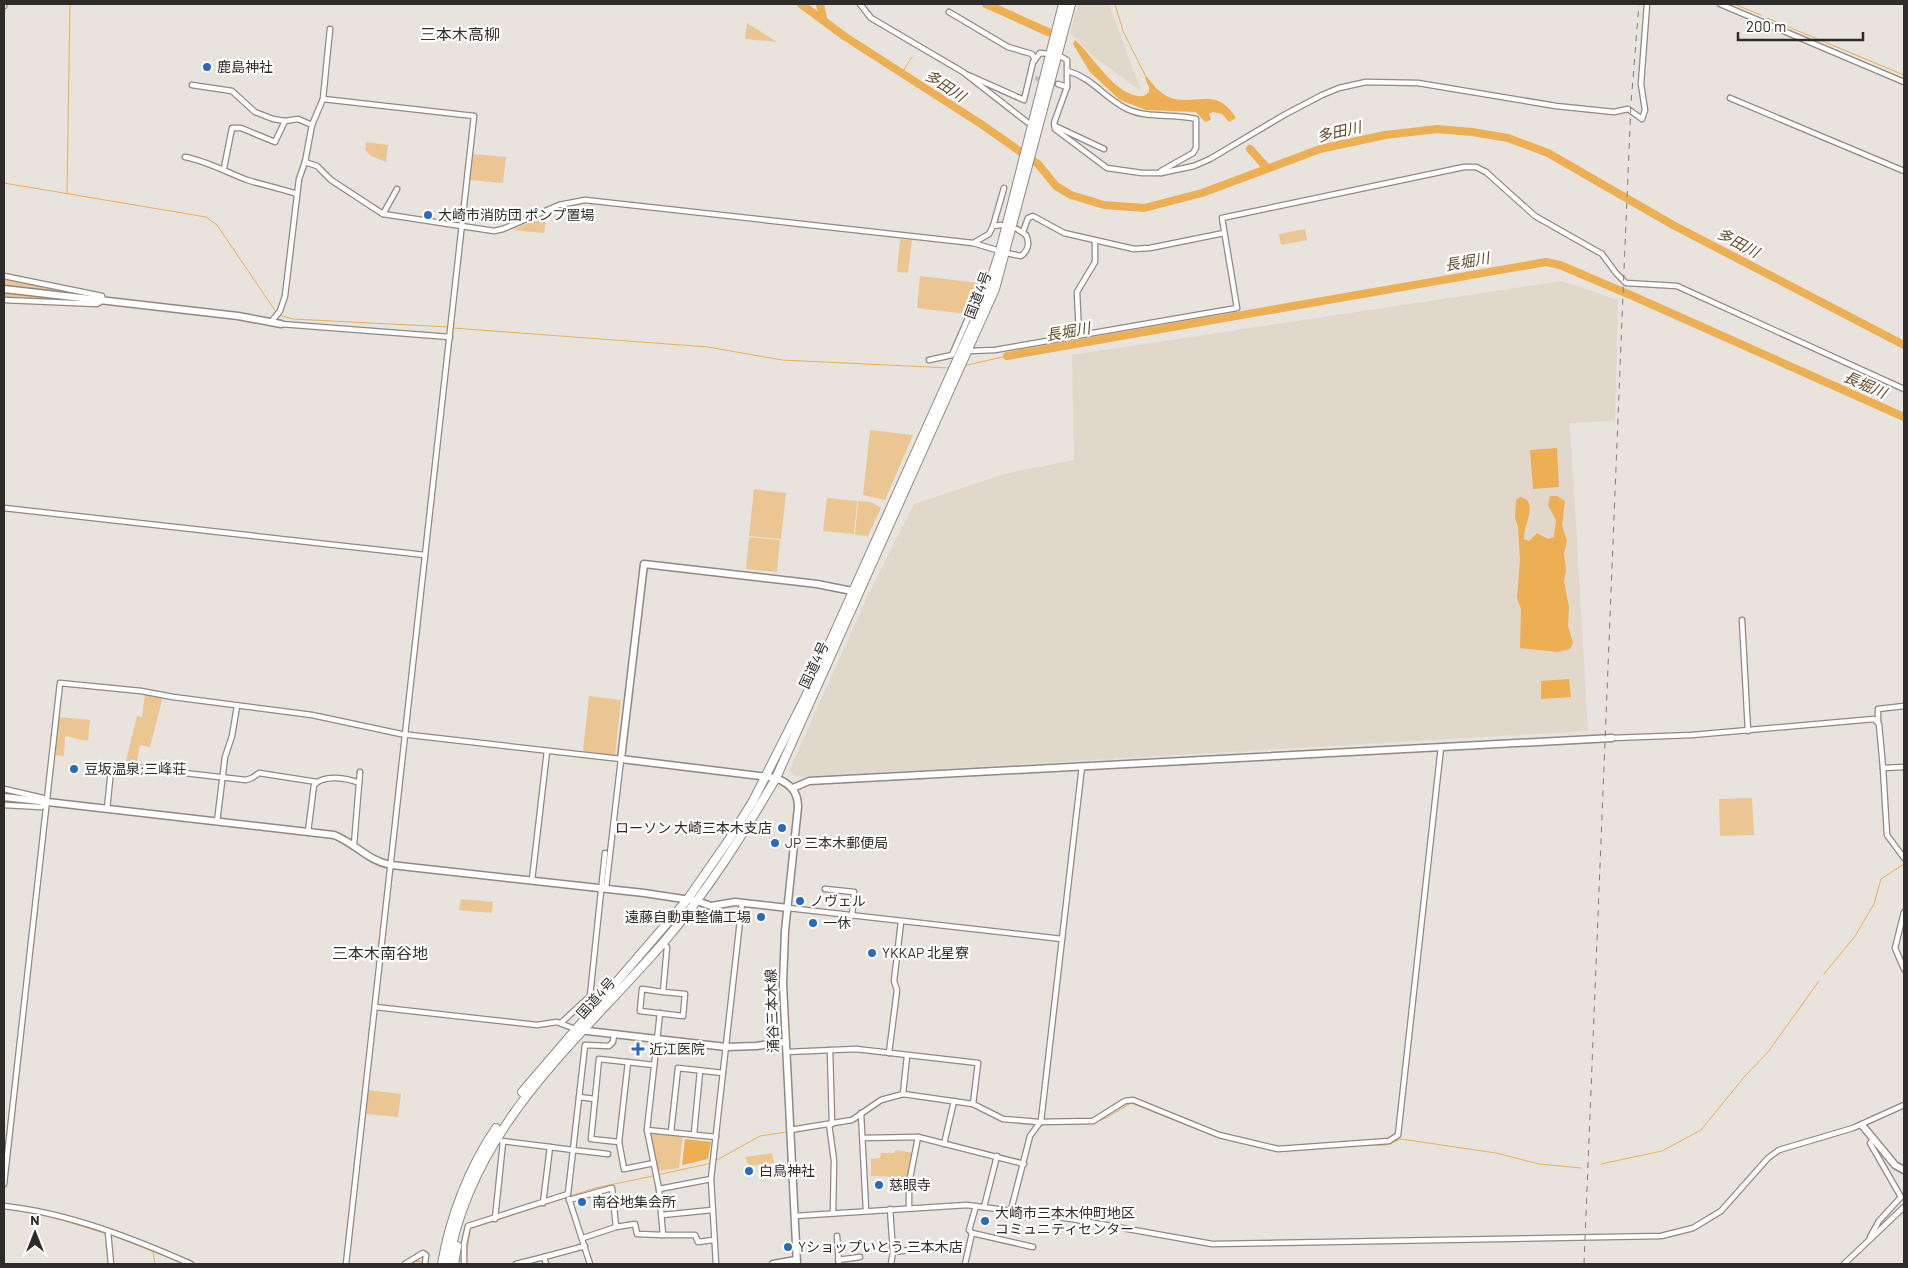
<svg xmlns="http://www.w3.org/2000/svg" width="1908" height="1268" font-family="Barlow,'Noto Sans JP',sans-serif">
	<style>
		.built { fill: #e1d7cb }
		.green { fill: #ebc693 }
		.water { fill: #ecaf53 }
		.lines { fill: none; stroke-linecap: round; stroke-linejoin: round }
		.stream { stroke: #ecaf53; stroke-width: 1 }
		.river { stroke: #ecaf53; stroke-width: 8 }
		.street-tunnel { stroke: #c3beb8; stroke-width: 4.5; stroke-dasharray: 4.5 2; stroke-linecap: butt }
		.street-casing { stroke: #8e8983; stroke-width: 7 }
		.secondary-casing { stroke: #8e8983; stroke-width: 9 }
		.highway-casing { stroke: #8e8983; stroke-width: 10 }
		.street { stroke: #fff; stroke-width: 4.5 }
		.secondary { stroke: #fff; stroke-width: 6 }
		.highway { stroke: #fff; stroke-width: 8 }
		.rail { stroke: #807d78; stroke-width: 1; stroke-dasharray: 6 6; stroke-linecap: butt }
		.poi-dot { fill: #286abc; stroke: #fff; stroke-width: 2 }
		.labels { text-anchor: middle; stroke-width: 4.5; stroke-linejoin: round; paint-order: stroke }
		.poi-label { font-size: 14px; fill: #2e2c29; stroke: #fff; text-anchor: start }
		.street-label { font-size: 14px; fill: #2e2c29; stroke: #fff }
		.water-label { font-size: 15px; font-style: italic; fill: #644a25; stroke: #fff }
		.quarter-label { font-size: 16px; fill: #35312c; stroke: #fff }
	</style>
	<rect width="100%" height="100%" fill="#e8e3dc"/>
	<g class="built">
		<polygon points="1078,4 1109,4 1141,91 1093,56 1070,33"/>
		<polygon points="1562,281 1618,300 1615,421 1570,423 1588,731 797,777 789,771 868,595 914,504 1004,474 1074,460 1072,355"/>
	</g>
	<g class="green">
		<polygon points="747,23 777,42 745,39"/>
		<polygon points="366,142 388,145 386,162 371,156 365,150"/>
		<polygon points="472,154 506,157 503,183 469,180"/>
		<polygon points="547,215 544,233 513,230"/>
		<polygon points="1305,229 1307,240 1281,245 1279,234"/>
		<polygon points="900,239 912,240 908,273 897,272"/>
		<polygon points="920,276 979,283 966,314 917,308"/>
		<polygon points="4,278 94,296 4,287"/>
		<polygon points="4,292 94,302 4,299"/>
		<polygon points="870,430 913,435 885,500 863,495"/>
		<polygon points="754,489 786,493 781,539 749,536"/>
		<polygon points="827,498 857,501 854,534 823,531"/>
		<polygon points="858,501 871,502 881,508 868,536 855,535"/>
		<polygon points="749,537 780,540 777,572 746,569"/>
		<polygon points="145,694 163,696 150,747 140,745 136,766 125,764 137,716 142,717"/>
		<polygon points="589,696 621,700 615,755 586,752 583,750"/>
		<polygon points="59,717 90,720 88,741 65,736 64,756 55,755"/>
		<polygon points="1752,798 1754,835 1720,836 1719,799"/>
		<polygon points="461,899 493,902 492,913 459,910"/>
		<polygon points="368,1090 401,1094 398,1117 366,1114"/>
		<polygon points="650,1132 683,1135 679,1168 658,1171"/>
		<polygon points="896,1150 914,1153 907,1191 895,1192 895,1177 871,1176 871,1159 880,1158 881,1153 894,1153"/>
		<polygon points="772,1153 774,1163 749,1166 745,1157"/>
	</g>
	<g class="water">
		<path d="M1075,40C1093,55 1116,99 1144,96L1149,92V87L1145,78L1147,77C1154,86 1162,96 1174,99C1202,104 1217,88 1236,118L1229,122L1222,114L1213,112L1209,114L1211,120L1205,122L1196,112L1146,110L1120,100L1090,72L1073,44Z"/>
		<polygon points="1557,448 1559,487 1533,489 1530,450"/>
		<path d="M1550,496H1557L1565,501L1562,525L1567,541L1564,553L1566,571L1564,581L1569,607L1568,626L1573,643L1570,649L1558,652L1520,648L1521,609L1517,598L1520,560L1518,527L1515,518L1516,500L1520,497C1540,501 1523,526 1524,539L1529,541L1537,533L1548,539L1554,537L1556,520L1548,505Z"/>
		<polygon points="1569,679 1571,697 1541,699 1541,681"/>
		<polygon points="685,1139 711,1142 708,1159 682,1165"/>
	</g>
	<g class="lines">
		<g class="stream">
			<polyline points="1115,4 1123,31 1147,79"/>
			<polyline points="1734,4 1761,15"/>
			<polyline points="1015,5 1016,4"/>
			<polyline points="1010,16 1013,11"/>
			<polyline points="1767,18 1904,75"/>
			<polyline points="901,74 912,57"/>
			<polyline points="4,183 206,217 217,225 276,312"/>
			<polyline points="67,193 70,4"/>
			<polyline points="279,315 293,319 449,327"/>
			<polyline points="453,328 708,347 782,360 950,368"/>
			<polyline points="963,366 1007,356"/>
			<polyline points="1824,974 1855,936 1874,904 1881,879 1904,864"/>
			<polyline points="898,1098 906,1096"/>
			<polyline points="990,1115 1002,1120"/>
			<polyline points="1005,1121 1032,1124"/>
			<polyline points="1045,1124 1089,1124 1106,1118 1131,1103 1217,1137 1242,1143"/>
			<polyline points="1360,1145 1386,1145 1401,1139 1496,1153 1539,1164 1581,1168"/>
			<polyline points="1278,1151 1331,1147"/>
			<polyline points="715,1161 760,1136 787,1132"/>
			<polyline points="1601,1164 1662,1151 1701,1130 1745,1076 1768,1052 1819,981"/>
			<polyline points="657,1175 712,1163"/>
			<polyline points="49,1216 107,1234"/>
			<polyline points="111,1235 185,1264"/>
			<polyline points="153,1251 155,1264"/>
			<polyline points="466,1259 470,1229 595,1188 653,1176"/>
			<polyline points="409,1264 414,1261 422,1262"/>
		</g>
		<g class="river">
			<polyline points="801,4 844,36 981,124 1038,164 1056,186 1071,195 1104,205 1144,208 1202,193 1320,149 1385,135 1437,129 1472,132 1508,138 1548,153 1673,225 1904,345"/>
			<polyline points="820,4 823,18"/>
			<polyline points="986,4 1048,32"/>
			<polyline points="1250,149 1267,168"/>
			<polyline points="1007,356 1546,262 1560,265 1635,297 1904,417"/>
		</g>
		<polyline class="street-tunnel" points="1035,78 1058,84"/>
		<defs>
			<g id="street">
				<polyline points="860,4 871,18 963,72 1027,122"/>
				<polyline points="1720,4 1904,82"/>
				<polyline points="4,6 4,4"/>
				<polyline points="949,12 1008,47 1032,54 1035,60"/>
				<polyline points="1058,55 1067,60 1067,87 1054,123 1055,129 1107,168 1142,173 1161,173 1194,166 1210,159 1284,115 1322,95 1339,88 1366,82 1418,83 1556,106 1614,112 1628,109 1642,119 1645,110 1641,84 1647,4"/>
				<path d="M1068,71C1094,79 1104,98 1127,109C1148,119 1174,113 1196,119V148L1193,153L1161,171V173"/>
				<polyline points="968,75 1024,100 1033,62 1040,53 1050,54"/>
				<polyline points="1058,84 1067,87"/>
				<polyline points="192,85 232,91 255,112 273,119 285,121 298,119 312,125"/>
				<polyline points="1730,98 1904,171"/>
				<polyline points="323,99 474,116 346,1264"/>
				<polyline points="1055,126 1104,149"/>
				<path d="M185,157C207,161 226,172 247,180C264,185 281,189 297,194"/>
				<polyline points="305,162 317,166 331,180 383,214 494,231 503,229 559,205 585,200 973,243 1000,251"/>
				<polyline points="224,168 232,128 241,128 275,142 285,121"/>
				<polyline points="383,214 397,189"/>
				<polyline points="993,226 1004,188"/>
				<polyline points="1023,232 1028,218 1033,216 1064,233 1134,249 1150,248 1224,233"/>
				<polyline points="975,242 989,234 993,226 1001,225"/>
				<path d="M1006,253L1021,256C1028,251 1030,243 1026,235L1017,229"/>
				<polyline points="4,276 102,296 103,300 97,304 4,300"/>
				<polyline points="271,322 280,311 285,296 299,179 305,162 312,125 323,99 330,29"/>
				<polyline points="281,324 450,337"/>
				<polyline points="1079,335 1077,292 1095,262 1095,241"/>
				<polyline points="969,351 995,350 1237,308 1222,218 1464,167 1476,167 1486,172 1535,216 1602,254 1616,273 1626,283 1677,286 1904,389"/>
				<polyline points="929,360 952,355 969,316"/>
				<polyline points="4,508 425,555"/>
				<polyline points="1742,620 1748,731"/>
				<polyline points="1878,722 1878,709 1904,706"/>
				<polyline points="1612,738 1692,735 1874,719 1879,724 1883,768 1904,767"/>
				<polyline points="1883,768 1887,835 1904,858"/>
				<polyline points="4,789 43,798 47,802 41,807 4,805"/>
				<polyline points="107,809 111,770 114,765 246,780 252,778 259,773 317,782"/>
				<polyline points="217,822 225,757 232,736 237,706"/>
				<path d="M308,832L314,785C324,774 347,778 359,783"/>
				<polyline points="354,845 360,772"/>
				<polyline points="532,880 547,751"/>
				<polyline points="825,889 854,892 852,916"/>
				<polyline points="788,908 1062,939"/>
				<polyline points="1904,912 1895,948 1904,969"/>
				<polyline points="663,943 667,947 663,992 642,989 640,1011 683,1016 685,994 663,992"/>
				<polyline points="375,1007 537,1025 557,1022 575,1029"/>
				<polyline points="561,1023 590,996 605,853"/>
				<polyline points="830,1050 832,1124"/>
				<polyline points="786,1052 856,1049 978,1063 973,1104"/>
				<polyline points="889,1053 897,990 894,981 901,922"/>
				<polyline points="903,1094 907,1056"/>
				<polyline points="579,1097 595,1099 591,1139 619,1142 624,1169 654,1163"/>
				<polyline points="595,1099 599,1059 654,1065"/>
				<polyline points="861,1113 866,1210"/>
				<polyline points="829,1124 834,1161 833,1211"/>
				<polyline points="647,1130 716,1137"/>
				<polyline points="790,1130 852,1120 881,1100 903,1094 973,1104 1003,1119 1038,1122 1093,1121 1125,1101 1133,1100 1219,1135 1278,1149 1389,1141 1398,1135 1441,747"/>
				<polyline points="671,1132 678,1068 723,1073"/>
				<polyline points="694,1134 700,1071"/>
				<polyline points="863,1138 918,1137 1024,1164"/>
				<polyline points="502,1141 550,1147"/>
				<polyline points="619,1142 628,1062"/>
				<polyline points="944,1144 954,1101"/>
				<polyline points="608,1154 573,1150 585,1045 609,1046 613,1042 614,1035"/>
				<polyline points="4,1184 60,683 141,691 173,697 312,715 401,734 621,759 606,888"/>
				<polyline points="659,1189 711,1179"/>
				<polyline points="569,1199 590,1264"/>
				<polyline points="569,1200 612,1188 616,1227 635,1224 637,1234 663,1235 659,1189 647,1130 660,1013"/>
				<path d="M4,1206C68,1213 132,1238 191,1264"/>
				<polyline points="984,1207 997,1156"/>
				<polyline points="909,1208 909,1183 918,1137"/>
				<polyline points="890,1209 893,1252 891,1264"/>
				<polyline points="1011,1210 1030,1136 1041,1121 1082,766"/>
				<polyline points="662,1215 712,1210"/>
				<polyline points="794,1216 967,1205 1072,1219 1212,1244 1661,1236 1693,1228 1721,1211 1768,1158 1779,1150 1853,1128 1904,1105"/>
				<polyline points="495,1219 503,1142"/>
				<polyline points="108,1232 111,1264"/>
				<polyline points="972,1233 1033,1247"/>
				<polyline points="663,1235 695,1235 698,1242 713,1240"/>
				<polyline points="837,1236 839,1264"/>
				<polyline points="1870,1237 1879,1221 1901,1197 1870,1143 1873,1139"/>
				<polyline points="583,1238 616,1227"/>
				<polyline points="893,1252 952,1245"/>
				<polyline points="544,1257 585,1246"/>
				<polyline points="838,1260 860,1257"/>
				<polyline points="405,1264 423,1253 426,1255 425,1264"/>
				<polyline points="464,1264 464,1244 468,1226 568,1194 573,1150 550,1147 543,1203"/>
				<polyline points="516,1264 544,1257 546,1264"/>
				<polyline points="716,1264 711,1179 742,903"/>
				<polyline points="965,1264 972,1233 969,1230 976,1206"/>
				<polyline points="1844,1264 1904,1207"/>
			</g>
			<g id="secondary">
				<polyline points="4,289 238,316 281,324"/>
				<polyline points="793,788 809,781 1612,738"/>
				<path d="M4,797L334,835C355,843 368,861 391,865L644,893L697,901L711,906L735,902L788,908"/>
				<polyline points="579,1030 726,1047 756,1046 785,1042"/>
				<polyline points="1862,1125 1895,1165 1904,1170"/>
				<polyline points="773,1264 796,1260"/>
				<path d="M797,1264L783,984L785,931L798,807C798,791 790,784 776,778L621,759L644,564L817,584L857,592"/>
			</g>
			<g id="highway">
				<polyline points="522,1092 687,900 728,841 753,801 805,698 985,298 1000,251 1063,4"/>
				<path d="M442,1264C450,1217 469,1168 496,1128"/>
				<path d="M448,1264C472,1126 576,1043 663,943C707,892 742,836 776,778L995,289L1071,4"/>
				<polyline points="454,1264 457,1246"/>
			</g>
		</defs>
		<use href="#street" class="street-casing"/>
		<use href="#secondary" class="secondary-casing"/>
		<use href="#highway" class="highway-casing"/>
		<use href="#street" class="street"/>
		<use href="#secondary" class="secondary"/>
		<use href="#highway" class="highway"/>
		<polyline class="rail" points="1584,1264 1623,294 1631,103 1639,4"/>
	</g>
	<g class="poi-dot">
		<circle cx="207" cy="67" r="5"/>
		<circle cx="428" cy="215" r="5"/>
		<circle cx="74" cy="769" r="5"/>
		<circle cx="782" cy="828" r="5"/>
		<circle cx="775" cy="843" r="5"/>
		<circle cx="800" cy="901" r="5"/>
		<circle cx="761" cy="917" r="5"/>
		<circle cx="813" cy="923" r="5"/>
		<circle cx="872" cy="953" r="5"/>
		<path d="M635.5 1041.5h5v5h5v5h-5v5h-5v-5h-5v-5h5z"/>
		<circle cx="749" cy="1171" r="5"/>
		<circle cx="879" cy="1185" r="5"/>
		<circle cx="582" cy="1202" r="5"/>
		<circle cx="985" cy="1221" r="5"/>
		<circle cx="788" cy="1247" r="5"/>
	</g>
	<g class="labels">
		<g class="poi-label">
			<text x="217" y="72">鹿島神社</text>
			<text x="438" y="220">大崎市消防団 ポンプ置場</text>
			<text x="84" y="774">豆坂温泉;三峰荘</text>
			<text x="772" y="833" text-anchor="end">ローソン 大崎三本木支店</text>
			<text x="785" y="848">JP 三本木郵便局</text>
			<text x="810" y="906">ノヴェル</text>
			<text x="751" y="922" text-anchor="end">遠藤自動車整備工場</text>
			<text x="823" y="928">一休</text>
			<text x="882" y="958">YKKAP 北星寮</text>
			<text x="649" y="1054">近江医院</text>
			<text x="759" y="1176">白鳥神社</text>
			<text x="889" y="1190">慈眼寺</text>
			<text x="592" y="1207">南谷地集会所</text>
			<text x="995" y="1218">大崎市三本木仲町地区<tspan x="995" dy="16">コミュニティセンター</tspan></text>
			<text x="798" y="1252">Yショップいとう 三本木店</text>
		</g>
		<g class="street-label">
			<text transform="translate(978 295) rotate(-69)" y="5">国道4号</text>
			<text transform="translate(814 665) rotate(-65)" y="5">国道4号</text>
			<text transform="translate(596 998) rotate(-48)" y="5">国道4号</text>
			<text transform="translate(772 1011) rotate(-92)" y="5">涌谷三本木線</text>
		</g>
		<g class="water-label">
			<text transform="translate(945 86) rotate(33)" y="5">多田川</text>
			<text transform="translate(1339 132) rotate(-13)" y="5">多田川</text>
			<text transform="translate(1738 243) rotate(28)" y="5">多田川</text>
			<text transform="translate(1467 262) rotate(-10)" y="5">長堀川</text>
			<text transform="translate(1068 332) rotate(-10)" y="5">長堀川</text>
			<text transform="translate(1865 385) rotate(24)" y="5">長堀川</text>
		</g>
		<g class="quarter-label">
			<text x="460" y="40">三本木高柳</text>
			<text x="380" y="959">三本木南谷地</text>
		</g>
	</g>
	<rect width="1908" height="1268" fill="none" stroke="#2e2c29" stroke-width="10"/>
	<g transform="translate(35 1233)" stroke="#ffffff" stroke-width="4" paint-order="stroke">
	<path d="M0-4L9 19L0 12L-9 19Z" fill="#2e2c29"/>
	<text y="-8" font-size="14" font-weight="bold" text-anchor="middle" fill="#2e2c29">N</text>
	</g>
	<path d="M1738 32v8h125v-8" fill="none" stroke="#2e2c29" stroke-width="2.5"/>
	<text x="1746" y="32" font-size="15" fill="#2e2c29" stroke="#ffffff" stroke-width="4" paint-order="stroke">200 m</text>
</svg>
